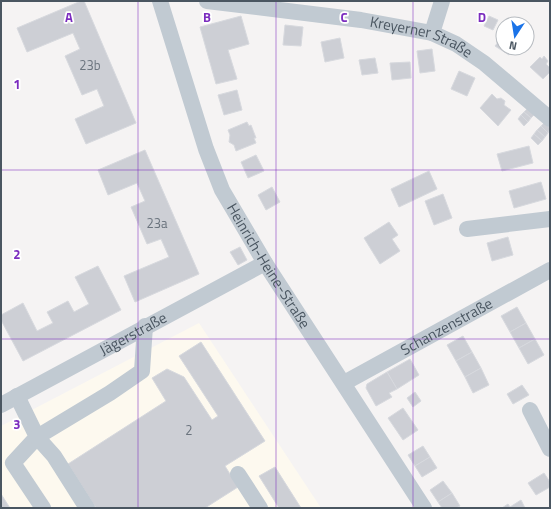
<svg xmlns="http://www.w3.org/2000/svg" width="551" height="509" font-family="'Titillium Web',sans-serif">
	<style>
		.commercial { fill: #fdf9ef }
		.building { fill: #cdcfd5; stroke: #d7d9de }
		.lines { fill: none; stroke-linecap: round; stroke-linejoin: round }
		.minor { stroke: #c1cad2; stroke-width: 16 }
		.grid { fill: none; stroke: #7b2cbf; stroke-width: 1; stroke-opacity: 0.55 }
		.labels { text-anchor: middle; stroke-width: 3.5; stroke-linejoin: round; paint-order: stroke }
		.number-label { font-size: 13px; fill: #6b747e }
		.street-label { font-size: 15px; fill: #4a5661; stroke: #fff }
		.grid-label { font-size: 13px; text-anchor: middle; font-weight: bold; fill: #7b2cbf; stroke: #fff; stroke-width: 3.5; stroke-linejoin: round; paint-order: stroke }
	</style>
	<rect width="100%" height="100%" fill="#f5f3f3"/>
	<polygon class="commercial" points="199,323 321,508 1,508 1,426"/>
	<g class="building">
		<polygon points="81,1 84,1 136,123 86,144 75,119 104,106 97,89 82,95 65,56 80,49 73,33 27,52 17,28"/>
		<polygon points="241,16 249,44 228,50 237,79 216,84 200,27"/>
		<polygon points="489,16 498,20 493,30 484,26"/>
		<polygon points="285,25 303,27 301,46 283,45"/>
		<polygon points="501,33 503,35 503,48 514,48 509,55 495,46 499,41 496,39"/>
		<polygon points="340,38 344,58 325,62 321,42"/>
		<polygon points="432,49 435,71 420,73 417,51"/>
		<polygon points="544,56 548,61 546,64 550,68 550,72 543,79 530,67 540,57 542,59"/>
		<polygon points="375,58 378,73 362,75 359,60"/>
		<polygon points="410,62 411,78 392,80 390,63"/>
		<polygon points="459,71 475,78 467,96 451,89"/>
		<polygon points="237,90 242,110 224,115 218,95"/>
		<polygon points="492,94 497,99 501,98 505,101 504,105 511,110 498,126 480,108"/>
		<polygon points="528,108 535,114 531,118 524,112"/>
		<polygon points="524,112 531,118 528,122 521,115"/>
		<polygon points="521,115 528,122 524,126 518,119"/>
		<polygon points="247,122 249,126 251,125 256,138 254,138 256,143 236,151 234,145 229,142 230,135 228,130"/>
		<polygon points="544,123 550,128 548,133 541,126"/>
		<polygon points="541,126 548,133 545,137 537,130"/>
		<polygon points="537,130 545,137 542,141 534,134"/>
		<polygon points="534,134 542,141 538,145 531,138"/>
		<polygon points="529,146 533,163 502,171 497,154"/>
		<polygon points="145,150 199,274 135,302 124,276 169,257 161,239 147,244 131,207 145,201 137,183 108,195 98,170"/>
		<polygon points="256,155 264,171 248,178 241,162"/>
		<polygon points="429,171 437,189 399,207 391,189"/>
		<polygon points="541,182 546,199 514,208 509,191"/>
		<polygon points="272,187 280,202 266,210 258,195"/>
		<polygon points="443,194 452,218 434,225 425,201"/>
		<polygon points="389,222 398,235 392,239 400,251 380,264 364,238"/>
		<polygon points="508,237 513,255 492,261 487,243"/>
		<polygon points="240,247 247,260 238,265 230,252"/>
		<polygon points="98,266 121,310 23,361 1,320 1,315 23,303 37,331 53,323 47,312 68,301 74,312 89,304 75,277"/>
		<polygon points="517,307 526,323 510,332 501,316"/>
		<polygon points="526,323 535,339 519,348 510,332"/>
		<polygon points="463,336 472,352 456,361 447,345"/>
		<polygon points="535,339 544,355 528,364 519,348"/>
		<polygon points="201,342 265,441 225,466 238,487 205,508 96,508 68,464 166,401 152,378 167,369 184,377 212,420 218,416 179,356"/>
		<polygon points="472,352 481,368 465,377 456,361"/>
		<polygon points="410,359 419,375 397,389 387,372"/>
		<polygon points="481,368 489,385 473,393 465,377"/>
		<polygon points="387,372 397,389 389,393 392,397 376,406 366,388 367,384"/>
		<polygon points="522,385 529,395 513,404 507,394"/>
		<polygon points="415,392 421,401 413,407 407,398"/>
		<polygon points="403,408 418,430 403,440 388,418"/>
		<polygon points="423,446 430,457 415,466 408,455"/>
		<polygon points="430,457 437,468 422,477 415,466"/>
		<polygon points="275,467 301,508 279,508 259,476"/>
		<polygon points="544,473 550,482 550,487 536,495 528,483"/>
		<polygon points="443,481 452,493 438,502 430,490"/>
		<polygon points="452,493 460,506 456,508 442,508 438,502"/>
		<polygon points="1,494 10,508 1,508"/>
		<polygon points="521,500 525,508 502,508 508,504 510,507"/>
	</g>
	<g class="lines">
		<g class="minor">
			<path id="s1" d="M160,1L206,149L222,190L265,263L424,508"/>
			<path id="s2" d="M207,1L361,20L432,33L456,44L484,63L550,119"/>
			<polyline points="432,33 442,1"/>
			<polyline points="467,229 550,219"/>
			<path id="s3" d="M344,383L550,270"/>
			<polyline points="17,396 37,437 13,463 43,508"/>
			<path id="s4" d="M1,405L265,263"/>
			<polyline points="530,410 550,449"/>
			<polyline points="238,474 260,508"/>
			<polyline points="87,508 54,456 37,437 110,393 142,371 145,326"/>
		</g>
	</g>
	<path class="grid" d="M138,1V508M276,1V508M413,1V508M1,170H550M1,339H550"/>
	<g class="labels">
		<g class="number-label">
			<text x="90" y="70">23b</text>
			<text x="157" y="228">23a</text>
			<text x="189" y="435">2</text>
		</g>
		<g class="street-label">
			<text dy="5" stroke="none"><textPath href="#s2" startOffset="218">Kreyerner Straße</textPath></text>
			<text dy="5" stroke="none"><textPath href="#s1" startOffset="288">Heinrich-Heine-Straße</textPath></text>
			<text dy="5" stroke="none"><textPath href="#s3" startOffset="117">Schanzenstraße</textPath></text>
			<text dy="5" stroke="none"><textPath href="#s4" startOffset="150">Jägerstraße</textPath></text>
		</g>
	</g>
	<g class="grid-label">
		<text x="69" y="22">A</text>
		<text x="207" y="22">B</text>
		<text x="344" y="22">C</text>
		<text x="482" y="22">D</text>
		<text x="17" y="89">1</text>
		<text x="17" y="259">2</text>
		<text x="17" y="429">3</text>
	</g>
	<rect width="551" height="509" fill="none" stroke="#4a5661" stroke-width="4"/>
	<g transform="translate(515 36) rotate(192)"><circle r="19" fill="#ffffff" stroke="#b7bbc0"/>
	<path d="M0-3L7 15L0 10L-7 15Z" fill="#1a73e8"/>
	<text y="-6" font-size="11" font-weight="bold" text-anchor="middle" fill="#4a5661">N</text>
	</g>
</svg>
